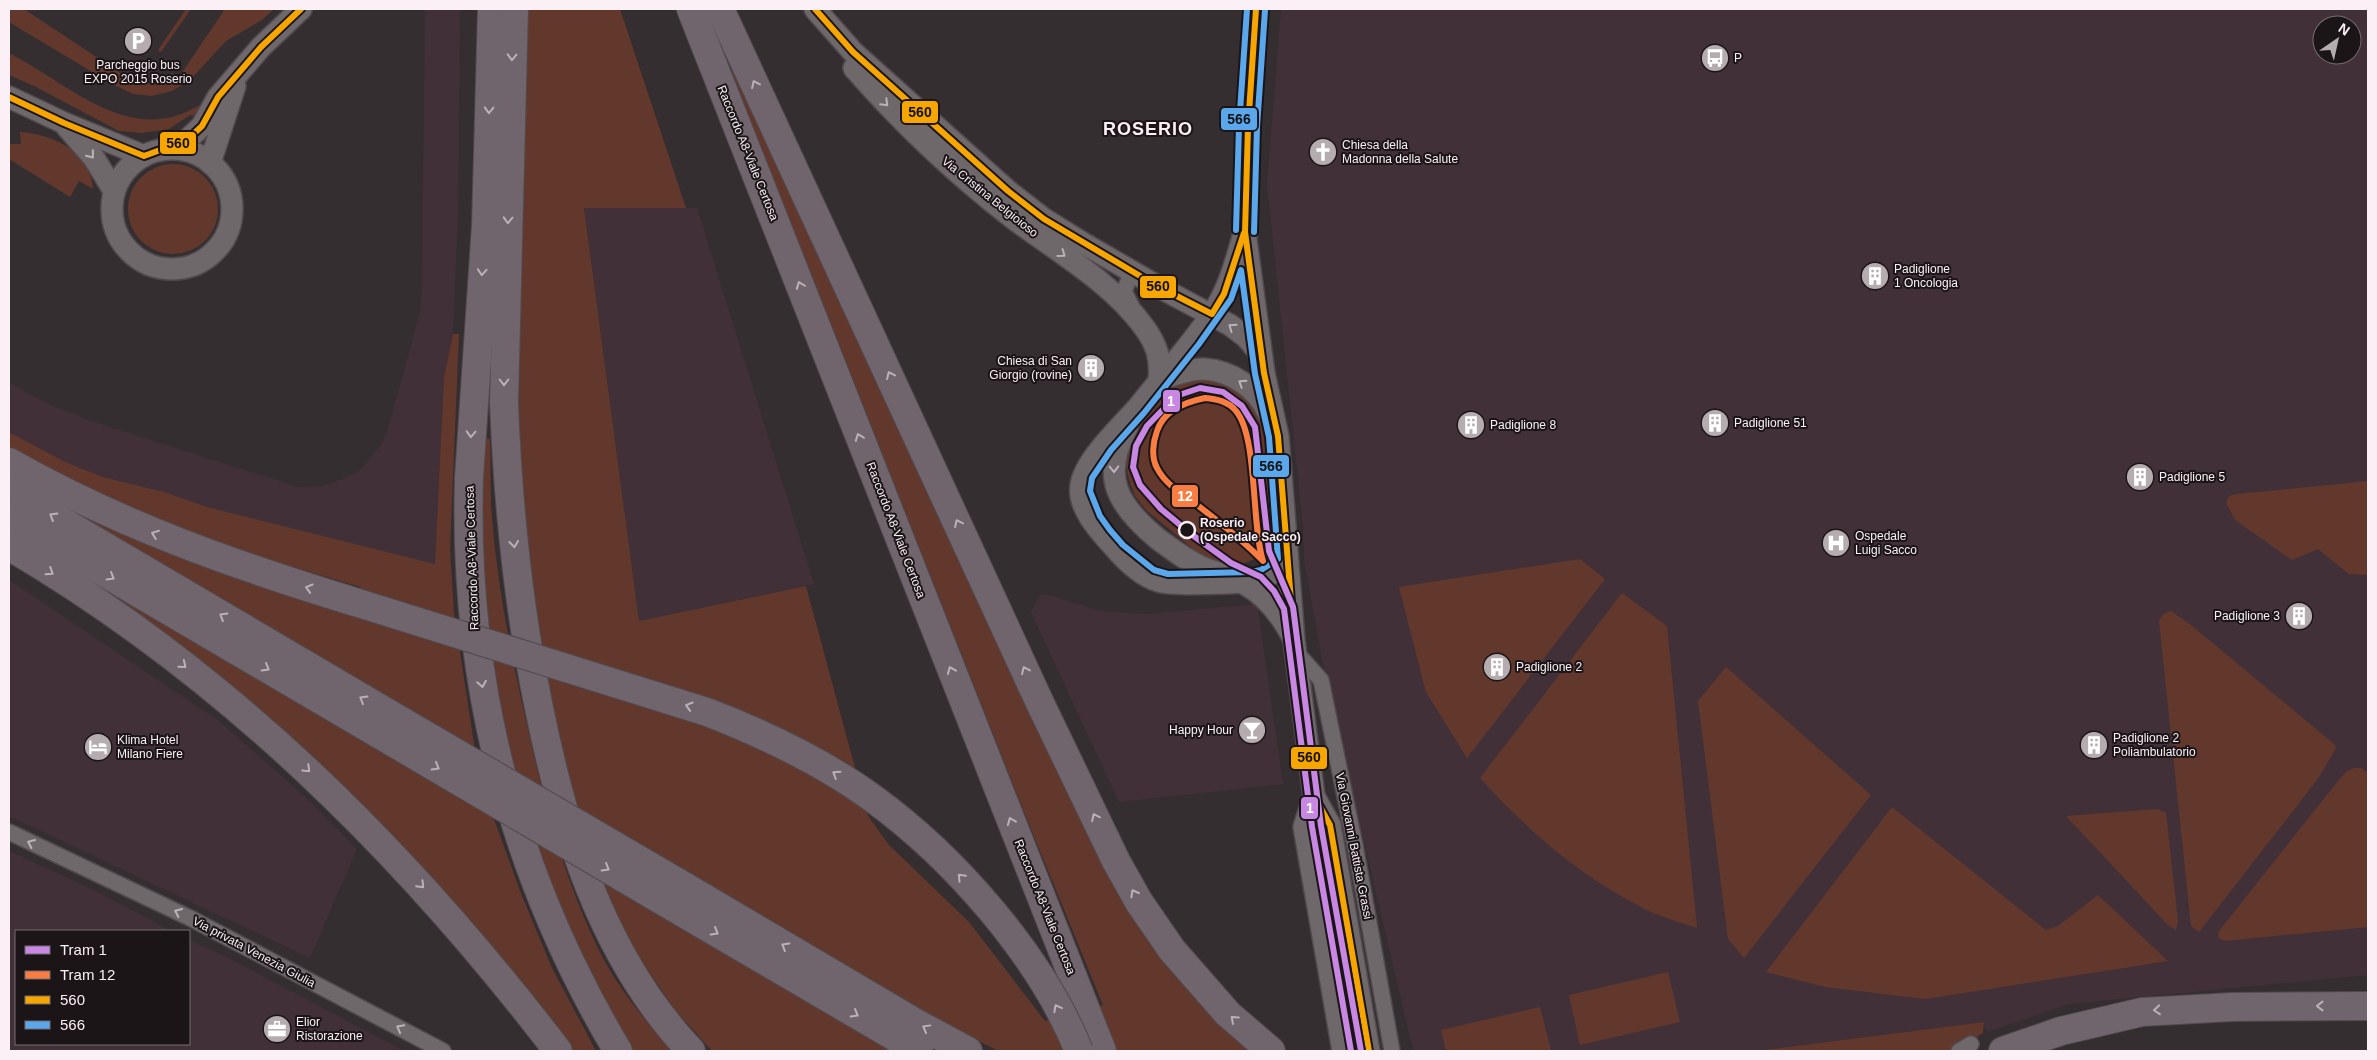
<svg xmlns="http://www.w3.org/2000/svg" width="2377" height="1060" font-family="Arial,sans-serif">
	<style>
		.built { fill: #423039; fill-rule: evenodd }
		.green { fill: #62382d }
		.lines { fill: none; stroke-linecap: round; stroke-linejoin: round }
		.street-casing { stroke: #504a4e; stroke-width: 18 }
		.secondary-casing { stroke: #504a4e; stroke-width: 24 }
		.highway-casing { stroke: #504a4e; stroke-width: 30 }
		.street { stroke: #6e686b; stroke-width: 15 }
		.secondary { stroke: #6e686b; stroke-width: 21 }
		.highway { stroke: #70646d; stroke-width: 28 }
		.highway-bridge-casing { stroke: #504a4e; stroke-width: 30; stroke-linecap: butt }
		.highway-bridge { stroke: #70646d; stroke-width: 28 }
		.bus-1-casing { stroke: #1b1518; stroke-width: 10 }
		.bus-2-casing { stroke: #1b1518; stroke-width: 10 }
		.bus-1 { stroke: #f7a600; stroke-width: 6 }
		.bus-2 { stroke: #5aa8eb; stroke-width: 6 }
		.tram-1-casing { stroke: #1b1518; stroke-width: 10 }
		.tram-2-casing { stroke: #1b1518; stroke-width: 10 }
		.tram-1 { stroke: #c787e3; stroke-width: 6 }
		.tram-2 { stroke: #f77d43; stroke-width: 6 }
		.oneway { stroke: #bcb1b8 }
		.oneway2 { stroke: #bbb3b7 }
		.stop-dot { fill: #1b1518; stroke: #faf0f5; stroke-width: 2.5 }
		.labels { text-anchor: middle; stroke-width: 4; stroke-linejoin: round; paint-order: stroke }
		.poi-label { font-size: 12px; fill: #faf0f5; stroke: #1b1518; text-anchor: start }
		.street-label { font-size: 12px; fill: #faf0f5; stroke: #1b1518 }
		.stop-label { font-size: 12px; font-weight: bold; fill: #faf0f5; stroke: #1b1518; text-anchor: start }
		.district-label { font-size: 18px; font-weight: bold; letter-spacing: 1px; fill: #faf0f5; stroke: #1b1518 }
		.line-badge { stroke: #1b1518; stroke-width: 2 }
		.badge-label { font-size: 14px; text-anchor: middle; font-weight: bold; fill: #fff }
		.pale-badge-label { font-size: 14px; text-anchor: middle; font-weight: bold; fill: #111 }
	</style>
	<rect width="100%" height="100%" fill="#342e31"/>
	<g class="built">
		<polygon points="425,9 460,9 458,211 453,334 444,377 435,564 207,507 164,492 103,477 65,462 9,432 9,383 53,406 97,423 298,487 325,486 352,475 363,467 381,445 387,432 420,313 422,287"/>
		<path d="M1281,9H2368V975L2069,1004L1987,1032L1983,1022L1756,1051H1415L1410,1038L1324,670L1304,560L1303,526L1267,184ZM2322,25H2352V55H2322Z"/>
		<polygon points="584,207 697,208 814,584 639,621"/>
		<polygon points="9,580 219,721 311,802 357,849 310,958 9,816"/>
		<polygon points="1040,595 1049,595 1100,611 1146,614 1257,604 1283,784 1119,802 1031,612"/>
		<polygon points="9,851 92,889 171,931 16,931 16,1044 189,1044 189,940 232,960 404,1051 9,1051"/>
	</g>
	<g class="green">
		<path d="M9,9H24L131,80C148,87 158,84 172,73L179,77L225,9H274L262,20L226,41L189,81L172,91L152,96L133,94L112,84L9,22Z"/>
		<polygon points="186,9 191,9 161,52 158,50"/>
		<polygon points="523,9 620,9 686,208 584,208 639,621 806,586 868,816 889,845 969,922 1045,1021 1103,1005 1020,802 731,71 737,68 1087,826 1255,1051 998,1051 898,999 900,1051 712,1051 675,1010 642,962 616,917 597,876 574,805 544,673 522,526 515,382"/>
		<path d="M9,53C70,84 129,148 200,105V108L194,116L190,115L169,129L142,133L119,131L36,87L9,75Z"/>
		<path d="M20,132C52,134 91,151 93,189L79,181L70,197L9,159V144H21Z"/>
		<circle cx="173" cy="209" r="45"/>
		<polygon points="453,334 459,334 450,549 454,613 474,744 494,819 522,896 552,968 596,1051 569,1051 432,880 17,540 44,495 357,612 360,587 186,535 9,452 9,432 65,462 103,477 164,492 207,507 435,564 444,377"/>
		<path d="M1203,379C1238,381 1259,404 1267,437L1280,549L1232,568L1208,561L1147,511L1135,496L1129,480L1124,453L1133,430L1168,390L1190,380Z"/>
		<path d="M484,438L490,439C491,460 490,482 491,503C496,582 512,661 530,738C547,814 568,890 604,960C622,993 647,1022 671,1051H632L624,1038C605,1002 583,967 567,930C512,802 482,660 480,521C479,494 483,465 484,438Z"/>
		<polygon points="2368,481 2368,575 2349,574 2318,549 2292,560 2235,520 2226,502 2229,496 2237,494"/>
		<polygon points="1580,559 1605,579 1467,758 1426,692 1399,587"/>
		<path d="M1622,593L1667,626L1697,928C1680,922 1660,917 1643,908C1581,877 1527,830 1480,778Z"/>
		<polygon points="2171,611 2191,625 2334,744 2336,748 2317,780 2199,932 2191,926 2159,621 2163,614"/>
		<polygon points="1726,667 1871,795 1744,958 1728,939 1698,701"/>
		<polygon points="2354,768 2361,768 2368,773 2368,927 2224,941 2218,937 2219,931 2338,781 2347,771"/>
		<polygon points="1892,807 2046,930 2058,926 2098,895 2168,961 1925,999 1825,987 1766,972"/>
		<polygon points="2158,809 2166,813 2178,921 2176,930 2167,924 2066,816"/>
		<polygon points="1668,972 1680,1022 1580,1045 1569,995"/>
		<polygon points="1540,1007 1551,1051 1446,1051 1441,1030"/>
		<polygon points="1984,1022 1983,1033 1953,1051 1756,1051"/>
	</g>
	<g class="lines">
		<defs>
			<g id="street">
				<polyline points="1132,272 1124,291 1132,307"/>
				<polyline points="1296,652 1321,680 1355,845 1392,1051"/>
				<polyline points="9,832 190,918 443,1051"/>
				<polyline points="1959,1051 1971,1044"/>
			</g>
			<g id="secondary">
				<polyline points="815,9 853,52 1008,191 1044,219 1081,242 1157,286 1230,325 1246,337 1258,351 1260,358"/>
				<polyline points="1256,9 1248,127 1245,232 1264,373 1278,436 1294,640 1314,796 1330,825 1369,1051"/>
				<path d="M854,68C902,123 956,174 1014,219C1058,252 1111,282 1144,327C1157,345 1161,358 1159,380"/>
				<polyline points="9,97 64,123 144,156"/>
				<polyline points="67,127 94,158 114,191"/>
				<polyline points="166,149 187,140 202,126 218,97 261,47 301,9"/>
				<circle cx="172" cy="209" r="60"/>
				<polyline points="210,163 235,86"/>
				<path d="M1243,237C1235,264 1228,291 1212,314C1190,346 1163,376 1139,406C1122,426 1085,459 1081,485C1077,507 1100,532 1114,547C1125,560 1142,576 1158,581C1173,586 1235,583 1252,581L1265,578L1287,563"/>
				<path d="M1159,380C1173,375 1189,369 1204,369C1232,371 1257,388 1268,413"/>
				<path d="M1127,428C1100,477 1118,506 1158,539C1173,550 1187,561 1204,568C1216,573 1231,576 1243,583C1264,594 1281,615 1292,636"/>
				<polyline points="1314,796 1304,827 1343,1051"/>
			</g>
			<g id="highway">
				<path d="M492,9L486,226L469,478C463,684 513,875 618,1051"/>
				<path d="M514,9L504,403C508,504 518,604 538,703C563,828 601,956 691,1051"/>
				<polyline points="691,9 1102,1051"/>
				<polyline points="720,9 1040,703 1116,861 1139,902 1172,950 1228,1014 1271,1051"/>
				<path d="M9,462C120,525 234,565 355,602"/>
				<polyline points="9,490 405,723"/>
				<polyline points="9,517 394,743"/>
				<path d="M9,546C228,675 404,850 558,1051"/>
				<polyline points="684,886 916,1023 968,1051"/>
				<polyline points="673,907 919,1051"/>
				<polyline points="2003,1051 2061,1031 2142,1012 2232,1007 2368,1006"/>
			</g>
		</defs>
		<use href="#street" class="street-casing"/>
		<use href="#secondary" class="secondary-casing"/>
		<use href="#highway" class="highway-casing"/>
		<use href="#street" class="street"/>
		<use href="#secondary" class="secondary"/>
		<use href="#highway" class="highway"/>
		<defs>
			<g id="highway-bridge">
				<path d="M355,602L707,712C764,734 821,761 871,797C954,857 1041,956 1079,1051"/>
				<polyline points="405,723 684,886"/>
				<polyline points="394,743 673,907"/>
			</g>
		</defs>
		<use href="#highway-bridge" class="highway-bridge-casing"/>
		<use href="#highway-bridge" class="highway-bridge"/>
		<defs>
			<g id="bus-1">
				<polyline points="815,9 853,52 1008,191 1044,219 1157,286 1212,314 1224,294 1244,233"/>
				<polyline points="1256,9 1248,127 1245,232 1264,373 1278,436 1294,640 1314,796 1330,825 1369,1051"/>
				<polyline points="9,97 64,123 144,156 187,140 202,126 218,97 261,47 301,9"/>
			</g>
			<g id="bus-2">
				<polyline points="1236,230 1239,126 1247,9"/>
				<polyline points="1254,232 1257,127 1265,10"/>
				<polygon points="1241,270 1255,374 1269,437 1278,559 1261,570 1251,572 1168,574 1154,570 1123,545 1110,530 1100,516 1090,491 1092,478 1111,450 1144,413 1199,344 1231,299"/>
			</g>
		</defs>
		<use href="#bus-1" class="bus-1-casing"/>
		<use href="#bus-2" class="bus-2-casing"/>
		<use href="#bus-1" class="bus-1"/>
		<use href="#bus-2" class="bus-2"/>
		<defs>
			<polyline id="tram-1" points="1351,1051 1312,827 1284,609 1274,591 1261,577 1231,563 1191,534 1161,509 1140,485 1133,467 1136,446 1147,426 1176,396 1200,388 1223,392 1242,406 1255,427 1269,551 1293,607 1321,826 1361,1051"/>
			<path id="tram-2" d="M1205,398C1216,399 1228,401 1236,411C1258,437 1251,524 1263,561C1243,540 1219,522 1196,504C1182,494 1165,484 1157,468C1151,457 1153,442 1157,431C1164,410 1185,402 1205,398Z"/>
		</defs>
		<use href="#tram-1" class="tram-1-casing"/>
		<use href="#tram-2" class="tram-2-casing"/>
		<use href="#tram-1" class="tram-1"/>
		<use href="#tram-2" class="tram-2"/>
	</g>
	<defs><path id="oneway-chevron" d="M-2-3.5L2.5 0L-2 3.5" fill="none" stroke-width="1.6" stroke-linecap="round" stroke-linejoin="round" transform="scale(1.25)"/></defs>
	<g class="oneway">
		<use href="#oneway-chevron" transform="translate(512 57) rotate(92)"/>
		<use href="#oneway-chevron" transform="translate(755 84) rotate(-115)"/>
		<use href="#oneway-chevron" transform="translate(489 110) rotate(92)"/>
		<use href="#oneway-chevron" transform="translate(508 220) rotate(92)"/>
		<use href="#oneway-chevron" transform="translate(482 272) rotate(94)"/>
		<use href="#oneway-chevron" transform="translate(800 285) rotate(-111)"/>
		<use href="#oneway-chevron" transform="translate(890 375) rotate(-115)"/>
		<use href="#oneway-chevron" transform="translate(504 382) rotate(90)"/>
		<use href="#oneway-chevron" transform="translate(471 434) rotate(92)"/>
		<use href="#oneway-chevron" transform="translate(859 437) rotate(-111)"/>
		<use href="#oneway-chevron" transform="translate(53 516) rotate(-149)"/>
		<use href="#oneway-chevron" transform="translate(958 523) rotate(-115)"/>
		<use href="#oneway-chevron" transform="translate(155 534) rotate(-159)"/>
		<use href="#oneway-chevron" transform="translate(514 544) rotate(84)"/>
		<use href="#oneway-chevron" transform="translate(50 572) rotate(33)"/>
		<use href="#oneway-chevron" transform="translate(111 577) rotate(30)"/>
		<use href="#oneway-chevron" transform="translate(309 588) rotate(-163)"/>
		<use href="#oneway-chevron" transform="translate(223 616) rotate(-149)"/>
		<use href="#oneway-chevron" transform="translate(183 665) rotate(39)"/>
		<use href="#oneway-chevron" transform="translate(266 668) rotate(30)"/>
		<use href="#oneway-chevron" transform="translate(951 670) rotate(-112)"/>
		<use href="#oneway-chevron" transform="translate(1025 670) rotate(-115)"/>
		<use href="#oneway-chevron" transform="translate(482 684) rotate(80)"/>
		<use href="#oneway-chevron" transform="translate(363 699) rotate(-149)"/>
		<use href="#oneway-chevron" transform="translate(689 706) rotate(-163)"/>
		<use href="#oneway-chevron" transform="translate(436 767) rotate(30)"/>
		<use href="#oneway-chevron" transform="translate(307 769) rotate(44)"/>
		<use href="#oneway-chevron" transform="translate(836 774) rotate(-147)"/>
		<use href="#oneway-chevron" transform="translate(1095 817) rotate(-116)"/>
		<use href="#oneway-chevron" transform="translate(1011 821) rotate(-112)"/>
		<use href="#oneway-chevron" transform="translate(606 868) rotate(30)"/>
		<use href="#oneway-chevron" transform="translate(961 877) rotate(-133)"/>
		<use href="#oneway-chevron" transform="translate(421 885) rotate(47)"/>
		<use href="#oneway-chevron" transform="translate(1134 893) rotate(-119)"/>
		<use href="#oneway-chevron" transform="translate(715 932) rotate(30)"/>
		<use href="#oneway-chevron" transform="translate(785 946) rotate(-149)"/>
		<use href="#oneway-chevron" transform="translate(2320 1006) rotate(180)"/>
		<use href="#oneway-chevron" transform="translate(1057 1008) rotate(-118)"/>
		<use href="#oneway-chevron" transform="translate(2157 1010) rotate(175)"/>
		<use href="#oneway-chevron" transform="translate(855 1014) rotate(30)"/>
		<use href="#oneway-chevron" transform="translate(1234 1019) rotate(-138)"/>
		<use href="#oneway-chevron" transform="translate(926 1028) rotate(-151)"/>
	</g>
	<g class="oneway2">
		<use href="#oneway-chevron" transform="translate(885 103) rotate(45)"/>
		<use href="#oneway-chevron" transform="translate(91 155) rotate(52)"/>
		<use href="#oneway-chevron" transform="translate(1062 254) rotate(36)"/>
		<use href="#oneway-chevron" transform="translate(1232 327) rotate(-145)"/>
		<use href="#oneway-chevron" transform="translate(1242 383) rotate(-147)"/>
		<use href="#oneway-chevron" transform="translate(1114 469) rotate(89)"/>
		<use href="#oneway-chevron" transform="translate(31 843) rotate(-155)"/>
		<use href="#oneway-chevron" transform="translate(178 912) rotate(-155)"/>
		<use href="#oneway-chevron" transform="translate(400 1028) rotate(-152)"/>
	</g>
	<defs>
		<symbol id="parking-disc" viewBox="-11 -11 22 22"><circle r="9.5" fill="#b5acb0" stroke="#1b1518"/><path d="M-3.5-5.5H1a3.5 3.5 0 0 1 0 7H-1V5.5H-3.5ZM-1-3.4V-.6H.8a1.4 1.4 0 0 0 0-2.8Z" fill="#fff"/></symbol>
		<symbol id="bus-disc" viewBox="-11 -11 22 22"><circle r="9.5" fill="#b5acb0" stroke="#1b1518"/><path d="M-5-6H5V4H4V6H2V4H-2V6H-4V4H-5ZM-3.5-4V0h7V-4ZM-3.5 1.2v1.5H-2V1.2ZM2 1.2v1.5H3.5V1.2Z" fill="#fff"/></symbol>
		<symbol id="church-disc" viewBox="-11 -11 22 22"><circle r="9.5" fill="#b5acb0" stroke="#1b1518"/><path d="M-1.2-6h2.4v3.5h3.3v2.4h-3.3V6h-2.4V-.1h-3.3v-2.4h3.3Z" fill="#fff"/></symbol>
		<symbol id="building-disc" viewBox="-11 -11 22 22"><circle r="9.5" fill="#b5acb0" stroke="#1b1518"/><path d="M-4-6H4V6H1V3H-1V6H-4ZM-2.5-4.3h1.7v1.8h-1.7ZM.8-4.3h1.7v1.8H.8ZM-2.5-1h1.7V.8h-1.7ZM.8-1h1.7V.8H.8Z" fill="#fff"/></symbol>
		<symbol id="hospital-disc" viewBox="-11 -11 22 22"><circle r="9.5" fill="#b5acb0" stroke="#1b1518"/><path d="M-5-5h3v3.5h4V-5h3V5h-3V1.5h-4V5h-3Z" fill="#fff"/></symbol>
		<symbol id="bar-disc" viewBox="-11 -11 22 22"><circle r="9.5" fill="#b5acb0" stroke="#1b1518"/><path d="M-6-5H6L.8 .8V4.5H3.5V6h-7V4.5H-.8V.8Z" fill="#fff"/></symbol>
		<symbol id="hotel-disc" viewBox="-11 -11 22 22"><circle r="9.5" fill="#b5acb0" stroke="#1b1518"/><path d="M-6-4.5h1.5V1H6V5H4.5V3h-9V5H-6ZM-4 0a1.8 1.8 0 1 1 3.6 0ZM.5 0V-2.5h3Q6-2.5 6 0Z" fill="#fff"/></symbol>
		<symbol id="office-disc" viewBox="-11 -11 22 22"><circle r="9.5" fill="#b5acb0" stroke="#1b1518"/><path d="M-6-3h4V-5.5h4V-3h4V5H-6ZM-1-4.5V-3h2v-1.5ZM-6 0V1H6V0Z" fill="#fff"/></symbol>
	</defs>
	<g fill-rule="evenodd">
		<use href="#parking-disc" x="122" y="25" width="32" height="32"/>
		<use href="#bus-disc" x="1699" y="42" width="32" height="32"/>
		<use href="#church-disc" x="1307" y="136" width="32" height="32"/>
		<use href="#building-disc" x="1859" y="260" width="32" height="32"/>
		<use href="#building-disc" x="1075" y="352" width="32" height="32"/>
		<use href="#building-disc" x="1699" y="407" width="32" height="32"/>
		<use href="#building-disc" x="1455" y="409" width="32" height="32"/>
		<use href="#building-disc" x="2124" y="461" width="32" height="32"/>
		<use href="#hospital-disc" x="1820" y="527" width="32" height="32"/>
		<use href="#building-disc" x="2283" y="600" width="32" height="32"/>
		<use href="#building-disc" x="1481" y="651" width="32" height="32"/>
		<use href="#bar-disc" x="1236" y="714" width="32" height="32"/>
		<use href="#building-disc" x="2078" y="729" width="32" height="32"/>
		<use href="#hotel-disc" x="82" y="731" width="32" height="32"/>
		<use href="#office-disc" x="261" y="1013" width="32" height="32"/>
	</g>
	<circle class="stop-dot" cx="1187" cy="530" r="8"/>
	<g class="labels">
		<g class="poi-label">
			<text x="1734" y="62">P</text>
			<text x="138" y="69" text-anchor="middle">Parcheggio bus<tspan x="138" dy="14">EXPO 2015 Roserio</tspan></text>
			<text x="1342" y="149">Chiesa della<tspan x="1342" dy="14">Madonna della Salute</tspan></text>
			<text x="1894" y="273">Padiglione<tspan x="1894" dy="14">1 Oncologia</tspan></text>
			<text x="1072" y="365" text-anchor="end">Chiesa di San<tspan x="1072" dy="14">Giorgio (rovine)</tspan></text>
			<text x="1734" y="427">Padiglione 51</text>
			<text x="1490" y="429">Padiglione 8</text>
			<text x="2159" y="481">Padiglione 5</text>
			<text x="1855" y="540">Ospedale<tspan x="1855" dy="14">Luigi Sacco</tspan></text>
			<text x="2280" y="620" text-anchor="end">Padiglione 3</text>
			<text x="1516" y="671">Padiglione 2</text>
			<text x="1233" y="734" text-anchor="end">Happy Hour</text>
			<text x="2113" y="742">Padiglione 2<tspan x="2113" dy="14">Poliambulatorio</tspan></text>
			<text x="117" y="744">Klima Hotel<tspan x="117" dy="14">Milano Fiere</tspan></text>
			<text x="296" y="1026">Elior<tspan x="296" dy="14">Ristorazione</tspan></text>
		</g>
		<g class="street-label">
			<text transform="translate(748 153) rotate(68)" y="4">Raccordo A8-Viale Certosa</text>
			<text transform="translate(990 197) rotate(39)" y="4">Via Cristina Belgioioso</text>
			<text transform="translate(896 530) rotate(69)" y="4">Raccordo A8-Viale Certosa</text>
			<text transform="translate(472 558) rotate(-92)" y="4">Raccordo A8-Viale Certosa</text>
			<text transform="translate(1354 846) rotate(79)" y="4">Via Giovanni Battista Grassi</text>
			<text transform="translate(1045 907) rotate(68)" y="4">Raccordo A8-Viale Certosa</text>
			<text transform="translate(254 952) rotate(28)" y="4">Via privata Venezia Giulia</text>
		</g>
		<g class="stop-label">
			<text x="1200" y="527">Roserio<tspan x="1200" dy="14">(Ospedale Sacco)</tspan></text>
		</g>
		<g class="district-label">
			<text x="1148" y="135">ROSERIO</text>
		</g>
	</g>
	<g class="line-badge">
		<rect x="901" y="100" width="38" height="24" rx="5" fill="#f7a600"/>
		<rect x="1220" y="107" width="38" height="24" rx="5" fill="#5aa8eb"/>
		<rect x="159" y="131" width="38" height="24" rx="5" fill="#f7a600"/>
		<rect x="1139" y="275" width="38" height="24" rx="5" fill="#f7a600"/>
		<rect x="1162" y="389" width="19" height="24" rx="5" fill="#c787e3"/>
		<rect x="1252" y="454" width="38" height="24" rx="5" fill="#5aa8eb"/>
		<rect x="1171" y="484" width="28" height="24" rx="5" fill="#f77d43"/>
		<rect x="1290" y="746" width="38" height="24" rx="5" fill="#f7a600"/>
		<rect x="1300" y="796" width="19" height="24" rx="5" fill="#c787e3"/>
	</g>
	<g class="badge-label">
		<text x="1171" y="406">1</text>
		<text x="1185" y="501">12</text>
		<text x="1310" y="813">1</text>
	</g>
	<g class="pale-badge-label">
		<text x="920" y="117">560</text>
		<text x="1239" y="124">566</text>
		<text x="178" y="148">560</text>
		<text x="1158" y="291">560</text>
		<text x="1271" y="471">566</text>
		<text x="1309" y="762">560</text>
	</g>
	<rect width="2377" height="1060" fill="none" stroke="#faf0f5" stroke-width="20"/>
	<rect x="15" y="930" width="175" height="115" fill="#1b1518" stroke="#746d70"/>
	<rect x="25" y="946" width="25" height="8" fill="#c787e3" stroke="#746d70"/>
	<text x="60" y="955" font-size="15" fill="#faf0f5">Tram 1</text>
	<rect x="25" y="971" width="25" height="8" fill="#f77d43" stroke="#746d70"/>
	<text x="60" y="980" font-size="15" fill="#faf0f5">Tram 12</text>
	<rect x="25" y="996" width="25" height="8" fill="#f7a600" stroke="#746d70"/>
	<text x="60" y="1005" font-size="15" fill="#faf0f5">560</text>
	<rect x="25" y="1021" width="25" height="8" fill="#5aa8eb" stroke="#746d70"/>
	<text x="60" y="1030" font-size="15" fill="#faf0f5">566</text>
	<g transform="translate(2337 40) rotate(34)"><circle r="24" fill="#1b1518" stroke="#746d70"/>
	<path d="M0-4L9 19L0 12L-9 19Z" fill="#b5acb0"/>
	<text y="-8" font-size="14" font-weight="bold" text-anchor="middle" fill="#faf0f5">N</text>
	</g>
</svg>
